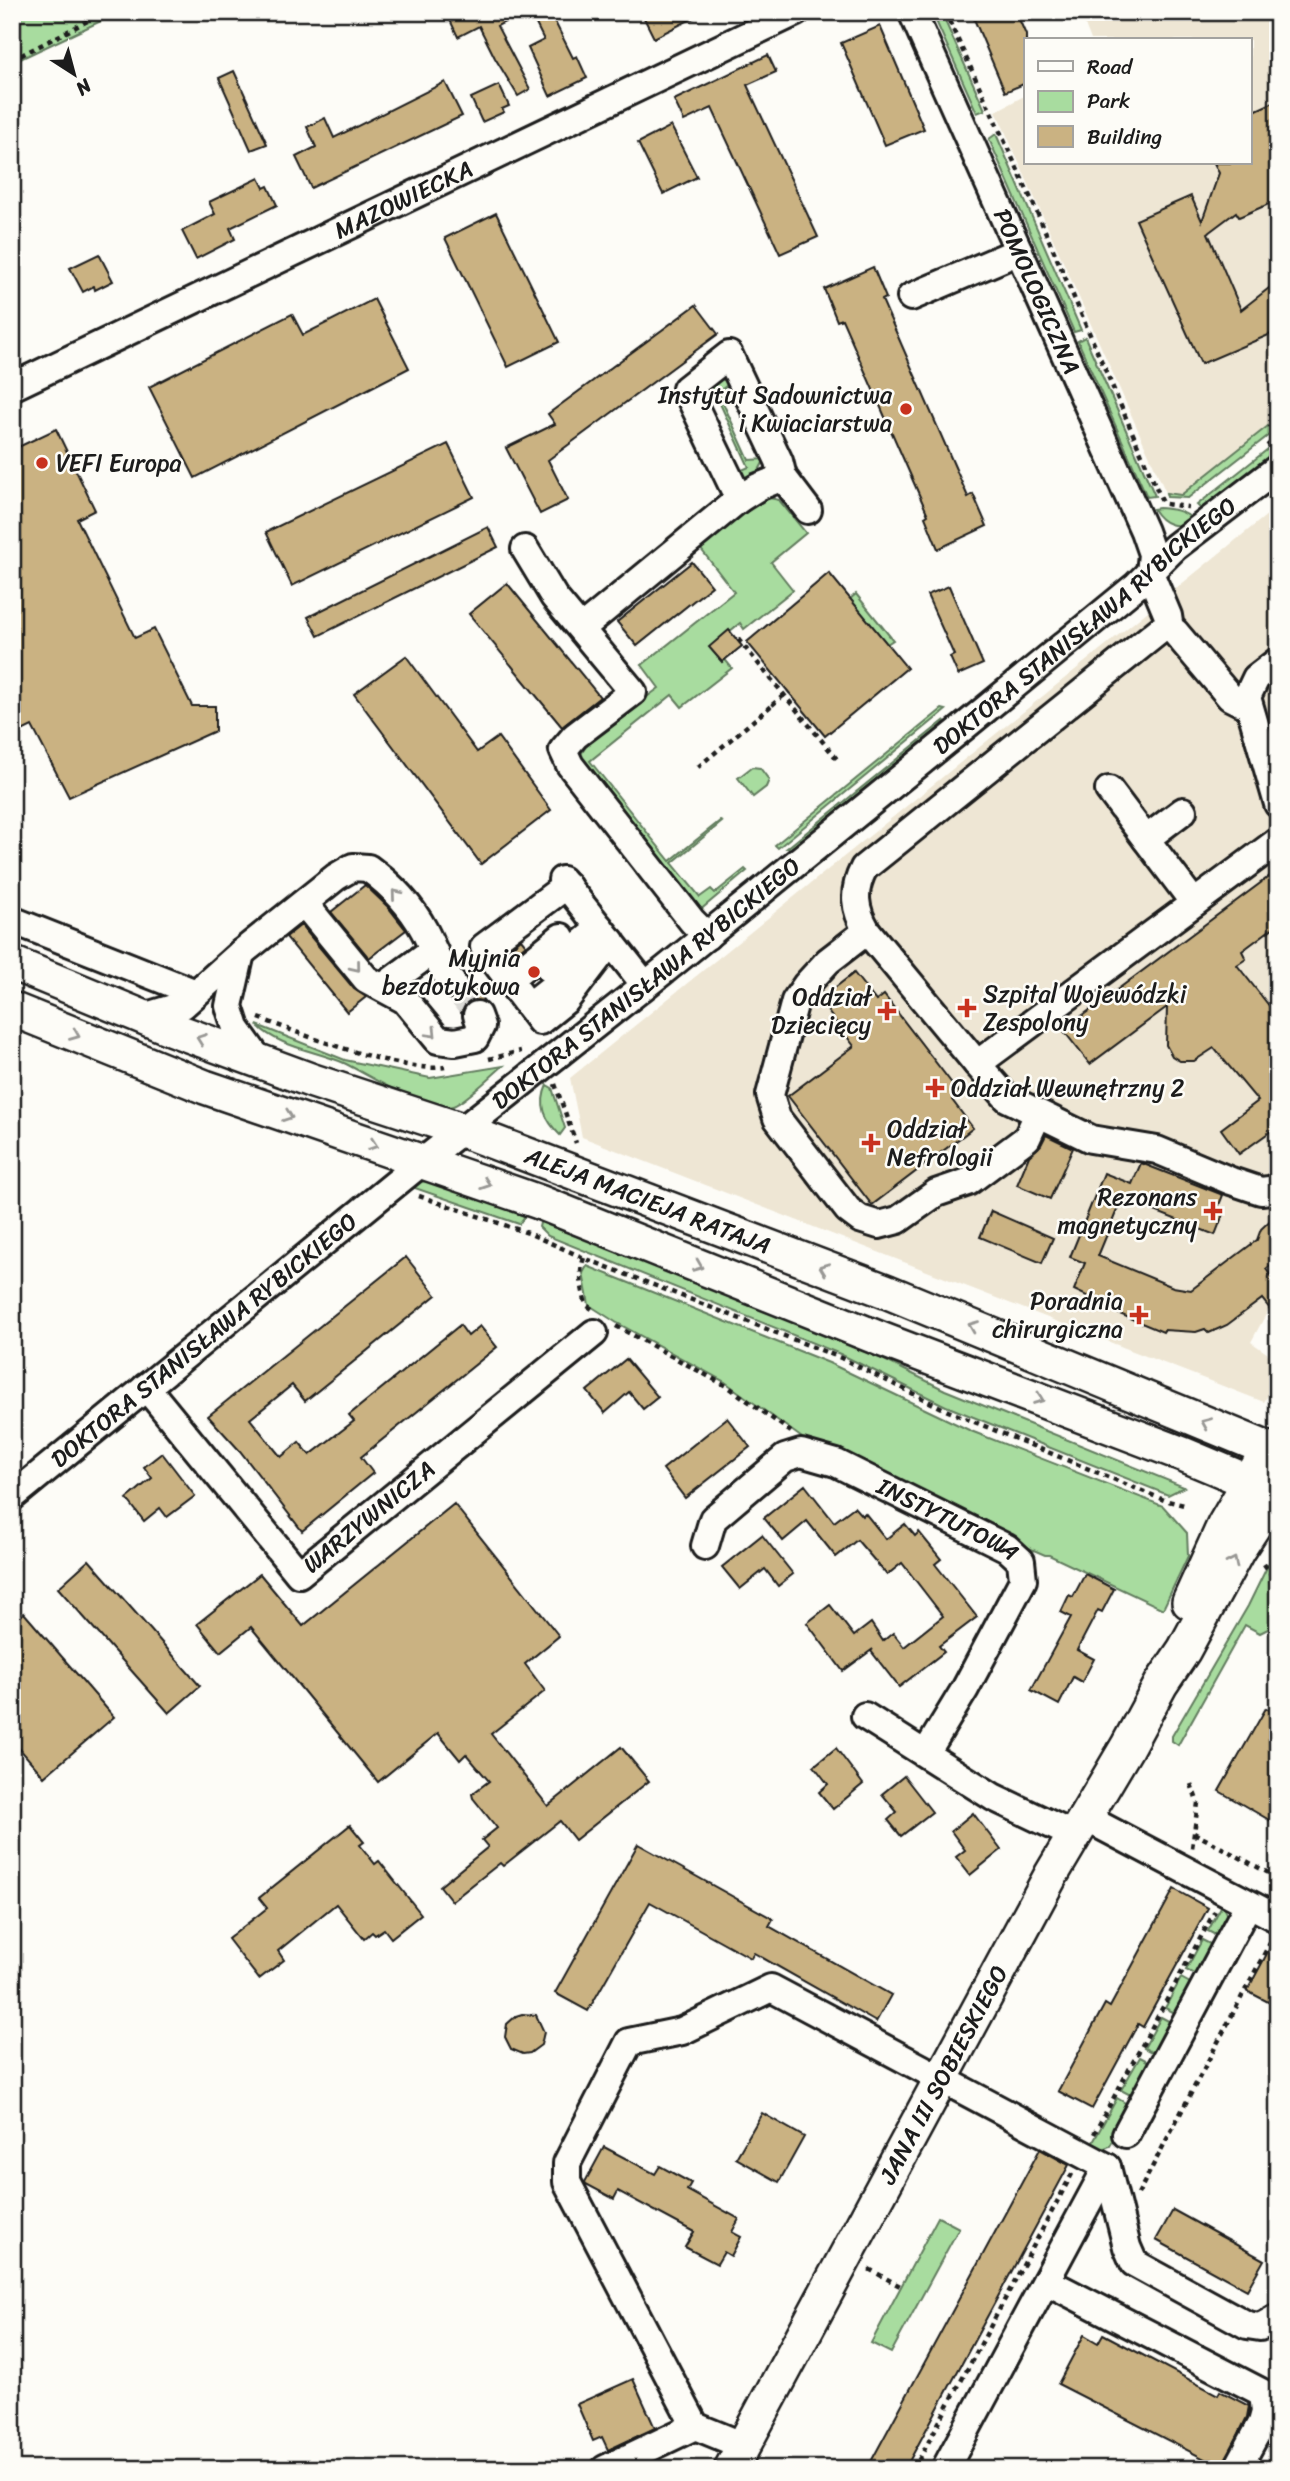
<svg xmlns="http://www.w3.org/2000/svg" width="1290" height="2481" font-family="Sriracha,sans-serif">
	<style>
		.built { fill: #eee6d4 }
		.green { fill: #a8dc9f; stroke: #627c5e; stroke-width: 2 }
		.building { fill: #cab282; stroke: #1c1c1c; stroke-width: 2 }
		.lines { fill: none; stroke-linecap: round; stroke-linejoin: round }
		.minor-tunnel { stroke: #dbdad6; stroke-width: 26; stroke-dasharray: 26 13; stroke-linecap: butt }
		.minor-casing { stroke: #1c1c1c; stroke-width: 32 }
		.major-casing { stroke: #1c1c1c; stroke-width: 38 }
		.path { stroke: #1c1c1c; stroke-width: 4.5; stroke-dasharray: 5 5; stroke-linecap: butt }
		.minor { stroke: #fdfcf7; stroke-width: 26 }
		.major { stroke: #fdfcf7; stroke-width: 33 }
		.path-bridge { stroke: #1c1c1c; stroke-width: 4.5; stroke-dasharray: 5 5; stroke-linecap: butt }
		.oneway { stroke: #989794 }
		.poi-dot { fill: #c8321e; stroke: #fdfcf7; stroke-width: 2.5 }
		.labels { text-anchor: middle; stroke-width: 5; stroke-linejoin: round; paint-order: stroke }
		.street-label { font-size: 24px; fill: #1c1c1c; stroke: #fdfcf7 }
		.poi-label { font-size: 24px; fill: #1c1c1c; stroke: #fdfcf7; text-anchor: end }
	</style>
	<rect width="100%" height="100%" fill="#fdfcf7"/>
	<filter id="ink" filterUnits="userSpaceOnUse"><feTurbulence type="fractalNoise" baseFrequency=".0143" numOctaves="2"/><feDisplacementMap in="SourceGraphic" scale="14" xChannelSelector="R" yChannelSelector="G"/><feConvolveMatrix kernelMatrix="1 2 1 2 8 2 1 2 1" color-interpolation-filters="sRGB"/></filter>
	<g filter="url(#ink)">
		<g class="built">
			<polygon points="1080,12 1278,12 1278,418 1181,495 1166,493 996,111 1026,95 1026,163 1250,163 1250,40 1091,40"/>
			<polygon points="1278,506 1278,1292 1251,1342 1278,1361 1278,1377 1264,1402 582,1137 570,1078"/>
		</g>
		<g class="green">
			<polygon points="12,12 120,12 12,63"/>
			<polygon points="932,12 941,12 985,110 977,113"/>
			<polygon points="996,134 1081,330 1074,332 989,139"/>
			<polygon points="1085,337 1155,496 1147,497 1078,341"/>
			<polygon points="720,378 730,383 718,392 749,460 765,459 756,476 746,482 735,473 749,467 717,397 705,402 703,392"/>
			<polygon points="1278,418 1278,428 1188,498 1167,497 1166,493 1181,495"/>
			<polygon points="1278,441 1278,452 1203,511 1197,505"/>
			<path d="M765,497L779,500L806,533L771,562L793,590L744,629L740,623L713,645L732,668L682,707L672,695L590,761L670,861L720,821L722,822L672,863L700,897L711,889L715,893L745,869L747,871L699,911L581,767C580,761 579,756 583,751C591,735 642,701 659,688L642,665L734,592L697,544Z"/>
			<path d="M1159,508C1172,509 1184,510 1193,520C1177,530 1163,525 1153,509Z"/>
			<polygon points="856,594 893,640 887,644 850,599"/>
			<polygon points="942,709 946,710 778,848 775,845"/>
			<polygon points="945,720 942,726 791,848 787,848"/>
			<polygon points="752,767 760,768 769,780 766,787 753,797 738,778"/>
			<path d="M257,1025L345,1060L430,1078L503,1066C492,1075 465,1102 453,1106C429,1114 367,1074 344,1063C317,1051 278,1047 257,1025Z"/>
			<path d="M547,1085L552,1088L565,1128L560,1135C545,1120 538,1105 547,1085Z"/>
			<polygon points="428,1181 528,1212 519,1224 412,1187 419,1182"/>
			<polygon points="541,1219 862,1349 945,1390 1184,1487 1168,1495 946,1406 840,1354 548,1236 539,1227"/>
			<polygon points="587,1266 829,1363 971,1431 1163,1506 1187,1533 1188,1556 1163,1609 1049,1555 1045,1555 992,1532 809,1443 725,1382 617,1323 589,1305 583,1273"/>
			<polygon points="1278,1559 1278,1624 1260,1633 1245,1625 1178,1745 1172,1741 1172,1736 1248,1606 1269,1563"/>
			<polygon points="1222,1905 1230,1921 1223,1939 1208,1931"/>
			<polygon points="1202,1940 1218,1948 1202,1978 1186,1970"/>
			<polygon points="1181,1978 1197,1987 1181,2016 1165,2008"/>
			<polygon points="1161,2017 1176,2025 1159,2056 1144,2048"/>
			<polygon points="1140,2057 1155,2065 1136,2098 1121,2090"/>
			<polygon points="1117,2098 1132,2107 1110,2146 1097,2151 1092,2148 1092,2144"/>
			<polygon points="938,2217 959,2228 891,2353 871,2343"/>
		</g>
		<g class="building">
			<polygon points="459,12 524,12 497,26 530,89 518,96 495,58 479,26 458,37 449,18"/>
			<polygon points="530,12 550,12 573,58 577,56 587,78 550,96 528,48 544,40"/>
			<polygon points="641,12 705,12 654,38"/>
			<polygon points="971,12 1016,12 1026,35 1026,83 1005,92"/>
			<polygon points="880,26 924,129 885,145 841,43"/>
			<polygon points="768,55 776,72 747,85 818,237 780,254 712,108 684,121 674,100"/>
			<polygon points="234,71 267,144 251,150 219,78"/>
			<polygon points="445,82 462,116 311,188 296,157 316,147 307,127 325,118 334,138"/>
			<polygon points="499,85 509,106 502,109 504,112 482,122 471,98"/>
			<polygon points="1278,100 1278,200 1239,217 1236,212 1208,233 1241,310 1278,281 1278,331 1201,364 1136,220 1191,196 1202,221 1219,173 1214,163 1250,163 1250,113"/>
			<polygon points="671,126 697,177 663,194 638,143"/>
			<polygon points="259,178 264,188 268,186 277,205 230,228 235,239 196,259 182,231 215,214 209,202"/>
			<polygon points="496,213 559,342 508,367 445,238"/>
			<polygon points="99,254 113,281 95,290 94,286 83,292 70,268"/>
			<polygon points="873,267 886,298 882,300 968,497 973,494 987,526 938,549 925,517 928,515 842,319 837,321 824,289"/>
			<polygon points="374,299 409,368 195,478 149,387 292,314 303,335"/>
			<polygon points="696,305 718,334 548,460 568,500 540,514 506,448 555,424 548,414"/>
			<polygon points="56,429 95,510 77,519 135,638 154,629 192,706 215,706 215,731 69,797 32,726 12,736 12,450"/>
			<polygon points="448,444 474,497 292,586 266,532"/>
			<polygon points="488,527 498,547 318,636 308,617"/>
			<polygon points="692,562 712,586 637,646 617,622"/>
			<polygon points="829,573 907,668 825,736 747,642"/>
			<polygon points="507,583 600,697 562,727 469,614"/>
			<polygon points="949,586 983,664 958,675 950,657 954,655 927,595"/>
			<polygon points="729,630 742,646 722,662 709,647"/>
			<polygon points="406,656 477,752 498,737 551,810 481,864 354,694"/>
			<polygon points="1278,870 1278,924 1242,951 1246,959 1237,965 1278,1017 1278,1126 1239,1154 1221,1129 1258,1101 1214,1048 1194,1061 1180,1061 1172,1056 1166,1045 1167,1007 1090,1064 1063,1030"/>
			<polygon points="365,885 388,907 406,930 369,958 331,912"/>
			<polygon points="301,925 354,989 366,997 347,1012 286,937"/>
			<polygon points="521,939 526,945 511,957 507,951"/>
			<polygon points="854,973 876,1001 884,995 960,1094 952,1100 973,1128 872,1205 788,1096 854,1046 819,1000"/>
			<polygon points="469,982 484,1001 471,1001 465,1005 461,1013 450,999 463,996 468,989"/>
			<polygon points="1046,1135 1073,1148 1050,1199 1017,1185 1029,1156 1041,1145"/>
			<polygon points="1141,1163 1223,1195 1217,1210 1224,1212 1215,1235 1122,1198 1098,1256 1173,1287 1191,1290 1257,1240 1261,1229 1278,1213 1278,1260 1266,1269 1278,1285 1278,1319 1262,1299 1227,1325 1209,1333 1205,1329 1196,1332 1164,1330 1163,1332 1088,1301 1089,1297 1074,1290 1085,1263 1070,1257 1104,1173 1132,1184"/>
			<polygon points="991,1211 1053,1238 1042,1263 980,1237"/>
			<polygon points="406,1257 436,1295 305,1401 292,1385 250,1419 281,1457 299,1442 310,1455 354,1421 349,1415 460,1325 468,1336 480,1326 497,1347 361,1457 373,1473 302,1531 240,1451 208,1416"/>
			<polygon points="626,1359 658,1397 643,1409 629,1392 605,1413 587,1391"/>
			<polygon points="727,1418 750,1447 685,1498 663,1469"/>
			<polygon points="162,1453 195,1496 167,1517 160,1508 144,1521 127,1499 152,1478 144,1467"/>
			<polygon points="805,1485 834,1522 854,1507 862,1516 865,1513 886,1539 905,1524 915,1536 919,1532 941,1559 935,1564 977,1617 939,1646 944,1652 899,1687 871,1651 873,1649 843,1671 807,1623 830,1605 854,1636 871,1623 883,1641 893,1633 904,1647 943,1616 902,1563 887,1575 857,1540 836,1557 807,1521 783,1541 764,1518"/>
			<polygon points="454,1504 559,1636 525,1664 545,1691 491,1734 548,1806 621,1747 649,1781 575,1840 560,1821 503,1866 500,1863 452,1901 440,1886 488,1847 482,1840 497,1828 473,1798 472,1794 489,1781 466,1754 460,1760 438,1733 378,1782 251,1627 220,1652 197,1624 260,1574 303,1626"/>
			<polygon points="762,1535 793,1574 778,1586 765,1569 740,1589 722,1567"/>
			<polygon points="89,1560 200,1686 169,1713 58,1588"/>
			<polygon points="1085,1574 1114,1589 1102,1612 1098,1610 1077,1650 1094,1659 1082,1682 1073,1677 1059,1705 1031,1690 1071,1617 1061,1612 1069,1595 1073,1597"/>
			<polygon points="24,1613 114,1717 44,1777 12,1740 12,1624"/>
			<polygon points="1266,1708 1278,1714 1278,1825 1219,1791"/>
			<polygon points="836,1748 863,1784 833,1809 819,1792 828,1784 814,1766"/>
			<polygon points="904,1776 932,1812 901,1836 888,1820 897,1812 882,1794"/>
			<polygon points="973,1813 1001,1850 970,1875 956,1857 965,1850 951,1831"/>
			<polygon points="350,1825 364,1842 360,1845 375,1864 379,1861 421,1914 391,1938 384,1929 375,1935 372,1932 364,1939 336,1904 278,1951 284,1960 259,1979 228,1939 267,1908 259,1898"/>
			<polygon points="638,1844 773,1919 769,1926 891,1995 876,2022 754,1953 751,1958 650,1902 588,2011 555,1993"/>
			<polygon points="1174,1889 1208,1908 1143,2027 1138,2024 1092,2109 1058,2091 1105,2004 1110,2007"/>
			<polygon points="1277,1935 1278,1935 1278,2007 1247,1991"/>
			<polygon points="522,2014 536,2015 544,2032 541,2045 530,2053 523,2054 511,2049 505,2037 507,2024 516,2016"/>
			<polygon points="762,2113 804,2137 779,2182 736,2158"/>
			<polygon points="604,2147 655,2174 660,2166 691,2183 687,2190 739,2219 732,2232 741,2237 731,2256 724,2252 717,2264 685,2247 694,2232 618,2191 614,2199 586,2184 585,2182"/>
			<polygon points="1040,2149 1069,2165 905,2469 867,2469"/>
			<polygon points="1173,2210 1264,2260 1247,2290 1156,2240"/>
			<polygon points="1103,2334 1218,2395 1220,2391 1249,2406 1247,2417 1222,2468 1058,2384 1084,2335 1098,2343"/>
			<polygon points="633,2379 655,2428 608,2450 602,2437 593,2441 577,2404"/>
		</g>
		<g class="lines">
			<polyline class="minor-tunnel" points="453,984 477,1015"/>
			<defs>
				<g id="minor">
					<path id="s1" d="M912,12L1144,531L1152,554L1150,573L1168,616L1170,629"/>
					<polyline points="911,297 1019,251"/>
					<path id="s2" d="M12,387L796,12"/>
					<polyline points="739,499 686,389 729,355 779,461 783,477"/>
					<polyline points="525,549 554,597 633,692 575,736 563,750 570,765 692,921 707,936"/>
					<polyline points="582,628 739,499 758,487 783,477 808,510"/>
					<polyline points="1278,661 1256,678 1247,697 1278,804"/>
					<polyline points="1109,790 1194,903"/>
					<polyline points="1146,839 1183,811"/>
					<polyline points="1278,841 977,1064 1007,1098 1091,1139 1157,1150 1231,1181 1261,1191 1278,1189"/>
					<polyline points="562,880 645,985"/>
					<polyline points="567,885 484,947 540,1021 566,1000 611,941"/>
					<polyline points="304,903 366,979 405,1000 438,1040 455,1042 475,1038 481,1026 477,1015"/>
					<polyline points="12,920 196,993"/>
					<path d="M867,931C854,909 852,891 864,868L1160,630L1168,628L1175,632L1230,697L1240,702L1248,703"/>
					<polyline points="241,953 229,1006 236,1028 259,1060"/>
					<polyline points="550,969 600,928"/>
					<polyline points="509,979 561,937"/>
					<polyline points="383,987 432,951"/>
					<polyline points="529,1006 582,964"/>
					<path d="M143,1017L183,1005L241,953L336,877L353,867L368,868C390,884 411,906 424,930C434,949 439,967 453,984"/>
					<polyline points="977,1064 867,931 828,961 806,985 795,1001 770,1095 777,1118 848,1210 860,1219 879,1225 898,1220 936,1193 968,1182 1027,1138 1038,1114"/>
					<path id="s3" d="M146,1387L299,1574L594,1333"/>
					<path id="s4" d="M12,1497L422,1162L667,968L970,722L1137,585L1175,547L1278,468"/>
					<path id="s5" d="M705,1546L713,1519L785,1458L801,1453L836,1463L1007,1548L1021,1561L1023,1580L965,1689L926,1753"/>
					<polyline points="865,1716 993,1797 1075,1836"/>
					<polyline points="1086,1818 1278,1919"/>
					<polyline points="1126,2134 1248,1905"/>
					<polyline points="1046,2281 1263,2393 1265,2412 1262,2423 1237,2469"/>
					<polyline points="744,2446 695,2426 567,2182 567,2163 629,2042 682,2031 771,1988 1107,2167 1127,2247 1134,2263 1247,2325 1260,2327 1278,2317"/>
					<polyline points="605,2469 695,2426"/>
					<polyline points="945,2469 1107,2167"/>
				</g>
				<g id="major">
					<path id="s6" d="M12,963L172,1029L313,1081L462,1130L888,1292L1278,1453"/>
					<polyline points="12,1009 205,1087 539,1202 883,1340 1185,1455 1278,1494"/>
					<polyline points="1189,1602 1224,1525 1260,1463"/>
					<path id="s7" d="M731,2469L1051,1875L1127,1747L1161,1684L1184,1650L1238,1550L1278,1489"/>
				</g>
			</defs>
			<use href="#minor" class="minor-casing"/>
			<use href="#major" class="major-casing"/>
			<g class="path">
				<polyline points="945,12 1033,203 1162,501 1165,504 1188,507"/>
				<polyline points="818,16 821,17 832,12"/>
				<polyline points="12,60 105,12"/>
				<polyline points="1267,446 1278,437"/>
				<polyline points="738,639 837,759"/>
				<polyline points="698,767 772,705"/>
				<path d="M259,1018C301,1034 404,1074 445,1067"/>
				<polyline points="489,1059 521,1051"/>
				<polyline points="555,1084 576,1143"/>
				<polyline points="419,1196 528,1233 584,1258 841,1358 948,1411 1164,1500 1184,1505"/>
				<path d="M584,1258C578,1274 582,1288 586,1305L595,1311"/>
				<polyline points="616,1326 730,1388 791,1432"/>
				<polyline points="1264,1564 1278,1584"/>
				<polyline points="1191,1784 1198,1803 1192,1848"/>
				<polyline points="1194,1833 1278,1878"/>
				<polyline points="1094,2134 1215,1911"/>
				<polyline points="1138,2194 1270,1943 1266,1941"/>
				<polyline points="869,2269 900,2286"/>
				<polyline points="914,2469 1073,2172"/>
			</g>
			<use href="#minor" class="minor"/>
			<use href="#major" class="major"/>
			<polyline class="path-bridge" points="772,705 788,692"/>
		</g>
		<defs><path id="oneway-chevron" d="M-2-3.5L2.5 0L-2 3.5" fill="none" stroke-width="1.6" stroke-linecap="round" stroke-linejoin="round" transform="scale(1.75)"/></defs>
		<g class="oneway">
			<use href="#oneway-chevron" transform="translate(396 894) rotate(-130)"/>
			<use href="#oneway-chevron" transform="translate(356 967) rotate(51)"/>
			<use href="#oneway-chevron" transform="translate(432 1033) rotate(46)"/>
			<use href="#oneway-chevron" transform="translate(75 1035) rotate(22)"/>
			<use href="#oneway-chevron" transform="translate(201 1039) rotate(-160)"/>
			<use href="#oneway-chevron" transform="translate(288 1116) rotate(20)"/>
			<use href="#oneway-chevron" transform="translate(373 1145) rotate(19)"/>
			<use href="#oneway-chevron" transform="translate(486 1184) rotate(19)"/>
			<use href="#oneway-chevron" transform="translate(698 1266) rotate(22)"/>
			<use href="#oneway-chevron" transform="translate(824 1268) rotate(-159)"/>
			<use href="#oneway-chevron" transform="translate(973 1326) rotate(-158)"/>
			<use href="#oneway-chevron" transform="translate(1039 1399) rotate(21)"/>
			<use href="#oneway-chevron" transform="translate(1206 1423) rotate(-157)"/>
			<use href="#oneway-chevron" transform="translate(1233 1562) rotate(-64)"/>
		</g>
	</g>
	<g class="poi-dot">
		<circle cx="906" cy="409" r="7"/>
		<circle cx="42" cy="463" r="7"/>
		<circle cx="534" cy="972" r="7"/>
		<path d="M963.5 997.5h7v7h7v7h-7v7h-7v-7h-7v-7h7z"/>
		<path d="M883.5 1000.5h7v7h7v7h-7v7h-7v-7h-7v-7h7z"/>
		<path d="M931.5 1077.5h7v7h7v7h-7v7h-7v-7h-7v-7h7z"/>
		<path d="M867.5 1132.5h7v7h7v7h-7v7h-7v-7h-7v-7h7z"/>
		<path d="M1209.5 1200.5h7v7h7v7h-7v7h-7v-7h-7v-7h7z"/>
		<path d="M1135.5 1304.5h7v7h7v7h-7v7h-7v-7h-7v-7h7z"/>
	</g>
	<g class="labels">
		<g class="street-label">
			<text dy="8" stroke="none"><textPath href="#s2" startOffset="434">MAZOWIECKA</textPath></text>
			<text dy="8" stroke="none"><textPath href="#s1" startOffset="306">POMOLOGICZNA</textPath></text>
			<text dy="8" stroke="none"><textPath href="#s4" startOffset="1382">DOKTORA STANISŁAWA RYBICKIEGO</textPath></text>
			<text dy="8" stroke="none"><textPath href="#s4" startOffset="816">DOKTORA STANISŁAWA RYBICKIEGO</textPath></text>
			<text dy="8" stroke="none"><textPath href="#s6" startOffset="679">ALEJA MACIEJA RATAJA</textPath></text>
			<text dy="8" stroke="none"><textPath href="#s4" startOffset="248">DOKTORA STANISŁAWA RYBICKIEGO</textPath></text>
			<text dy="8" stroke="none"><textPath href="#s3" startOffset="332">WARZYWNICZA</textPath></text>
			<text dy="8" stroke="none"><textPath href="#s5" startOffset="301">INSTYTUTOWA</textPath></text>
			<text dy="8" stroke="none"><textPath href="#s7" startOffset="448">JANA III SOBIESKIEGO</textPath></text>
		</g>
		<g class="poi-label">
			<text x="892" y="403">Instytut Sadownictwa<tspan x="892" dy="28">i Kwiaciarstwa</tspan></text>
			<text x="56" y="471" text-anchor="start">VEFI Europa</text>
			<text x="520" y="966">Myjnia<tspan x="520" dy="28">bezdotykowa</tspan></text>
			<text x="983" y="1002" text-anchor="start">Szpital Wojewódzki<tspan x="983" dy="28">Zespolony</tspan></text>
			<text x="871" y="1005">Oddział<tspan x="871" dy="28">Dziecięcy</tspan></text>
			<text x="951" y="1096" text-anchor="start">Oddział Wewnętrzny 2</text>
			<text x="887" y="1137" text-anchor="start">Oddział<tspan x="887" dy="28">Nefrologii</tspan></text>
			<text x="1197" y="1205">Rezonans<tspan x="1197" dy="28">magnetyczny</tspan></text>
			<text x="1123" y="1309">Poradnia<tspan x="1123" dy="28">chirurgiczna</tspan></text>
		</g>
	</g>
	<rect width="1290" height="2481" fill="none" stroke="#fdfcf7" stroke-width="42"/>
	<rect x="21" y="21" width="1248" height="2439" fill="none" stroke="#1c1c1c" stroke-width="2.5" filter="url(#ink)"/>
	<rect x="1024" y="38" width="228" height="126" fill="#fdfcf7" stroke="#a3a29f" stroke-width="2"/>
	<rect x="1038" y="61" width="35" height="10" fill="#fdfcf7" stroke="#a3a29f" stroke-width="2"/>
	<text x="1087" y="74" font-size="21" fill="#1c1c1c">Road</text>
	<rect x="1038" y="91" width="35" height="21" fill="#a8dc9f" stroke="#a3a29f" stroke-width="2"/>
	<text x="1087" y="108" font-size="21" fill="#1c1c1c">Park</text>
	<rect x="1038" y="126" width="35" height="21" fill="#cab282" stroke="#a3a29f" stroke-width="2"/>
	<text x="1087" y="144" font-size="21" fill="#1c1c1c">Building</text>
	<g transform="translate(74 74) rotate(144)" stroke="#fdfcf7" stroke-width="5" paint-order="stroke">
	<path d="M0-5L12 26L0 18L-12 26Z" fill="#1c1c1c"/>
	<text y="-10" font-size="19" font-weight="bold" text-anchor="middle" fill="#1c1c1c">N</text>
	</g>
</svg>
